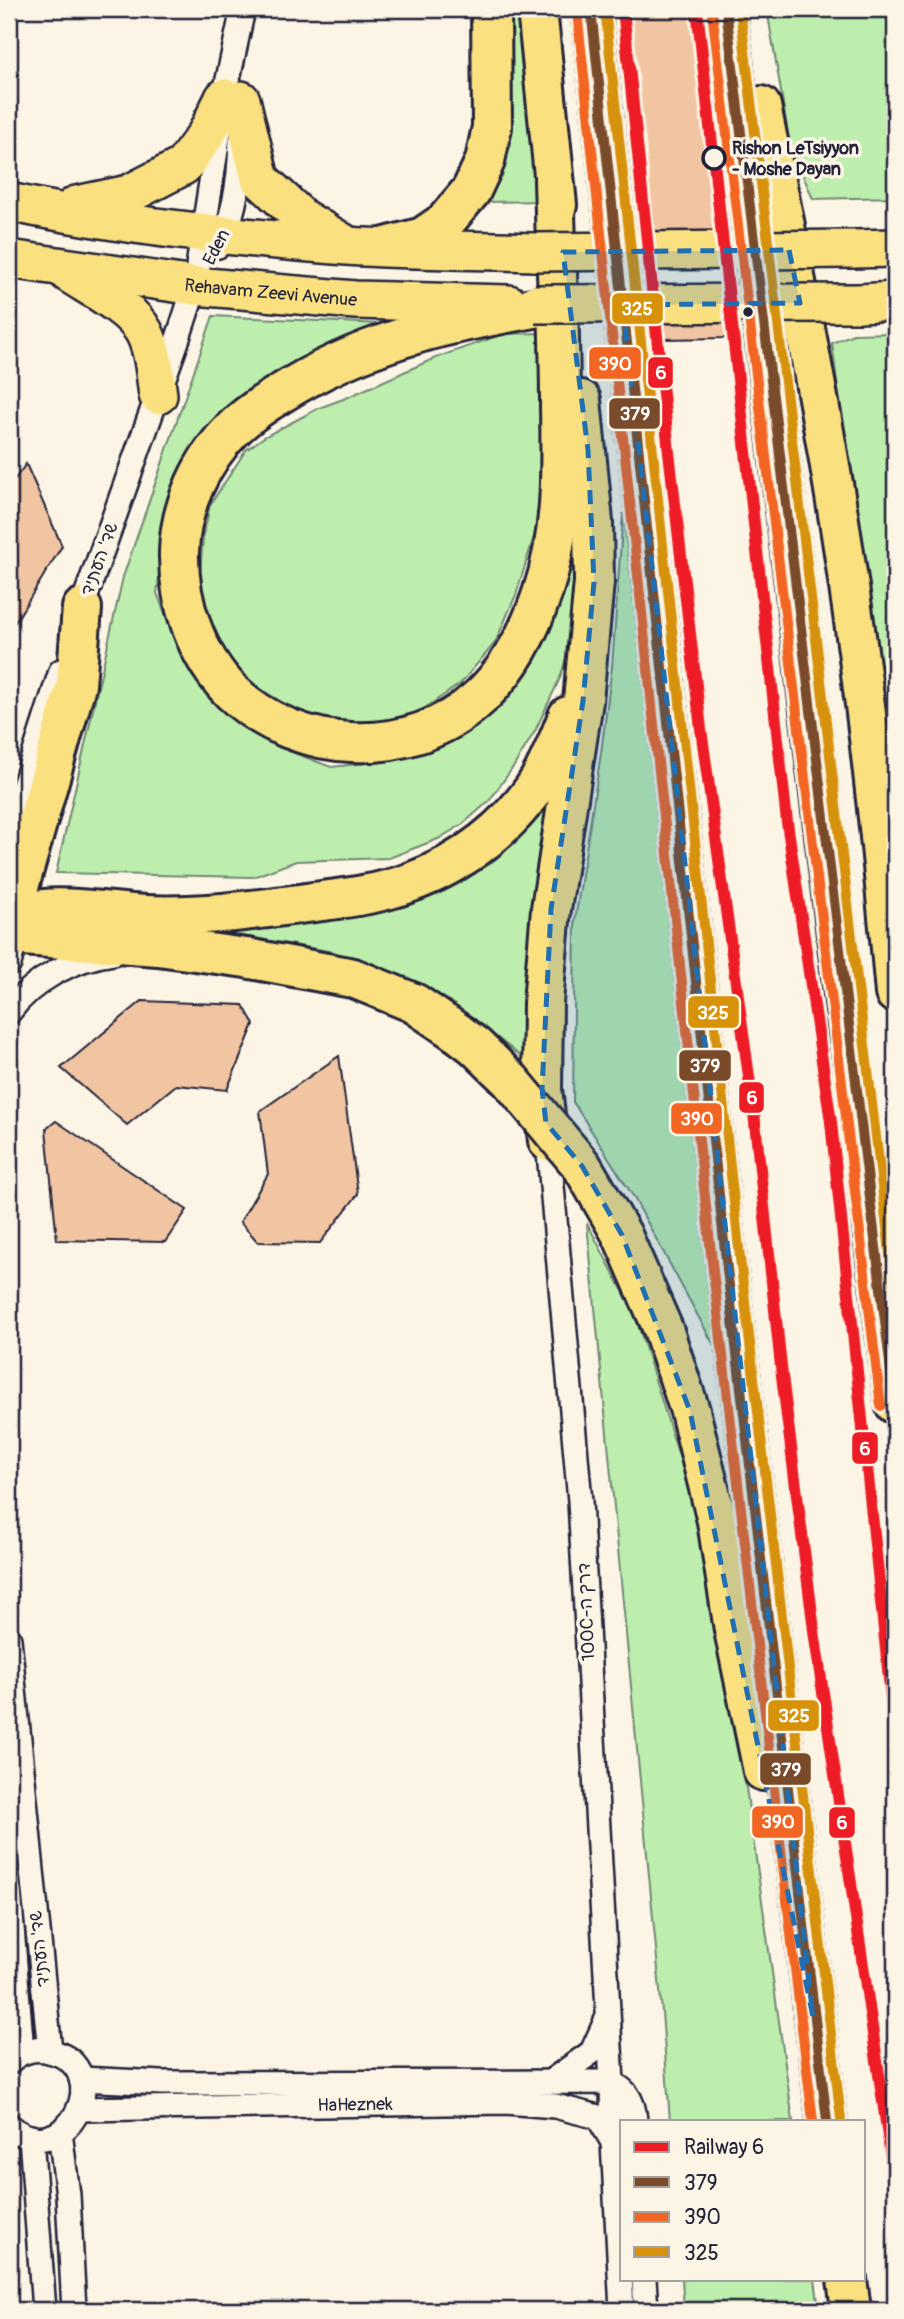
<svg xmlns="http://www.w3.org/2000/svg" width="904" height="2319" font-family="Pangolin,'Playpen Sans Hebrew',sans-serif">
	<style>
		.green { fill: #beeead; stroke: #708874; stroke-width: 2 }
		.building { fill: #f2c5a2; stroke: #22223b; stroke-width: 2 }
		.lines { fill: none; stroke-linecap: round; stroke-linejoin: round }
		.minor-casing { stroke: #22223b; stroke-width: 28 }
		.primary-casing { stroke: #22223b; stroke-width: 42 }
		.motorway-casing { stroke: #22223b; stroke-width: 44 }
		.minor { stroke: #fcf5e5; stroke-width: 23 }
		.primary { stroke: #fbe080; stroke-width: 37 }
		.motorway { stroke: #fbe080; stroke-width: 38 }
		.primary-bridge-casing { stroke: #22223b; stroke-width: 42; stroke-linecap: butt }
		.motorway-bridge-casing { stroke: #22223b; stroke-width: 44; stroke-linecap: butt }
		.primary-bridge { stroke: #fbe080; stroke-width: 37 }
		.motorway-bridge { stroke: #fbe080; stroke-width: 38 }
		.bus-1-casing { stroke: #fcf5e5; stroke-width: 16 }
		.bus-2-casing { stroke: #fcf5e5; stroke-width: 16 }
		.bus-3-casing { stroke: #fcf5e5; stroke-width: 16 }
		.bus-1 { stroke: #7a4b2a; stroke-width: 10 }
		.bus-2 { stroke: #f26522; stroke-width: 10 }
		.bus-3 { stroke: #d79209; stroke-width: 10 }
		.rail-1-casing { stroke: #fcf5e5; stroke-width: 18 }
		.rail-1 { stroke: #ed1d26; stroke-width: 12 }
		.marked { fill: #1f6fb2; fill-opacity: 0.2; stroke: #1f6fb2; stroke-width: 5; stroke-dasharray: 14 9; stroke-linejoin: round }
		.stop-dot { fill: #fcf5e5; stroke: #22223b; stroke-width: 3.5 }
		.bus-dot { fill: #22223b; stroke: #fcf5e5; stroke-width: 2.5 }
		.labels { text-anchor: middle; stroke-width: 7; stroke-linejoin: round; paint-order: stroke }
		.stop-label { font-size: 18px; font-weight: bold; fill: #22223b; stroke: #fcf5e5; text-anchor: start }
		.street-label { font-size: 18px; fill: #22223b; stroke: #fcf5e5 }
		.line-badge { stroke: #fcf5e5; stroke-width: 2.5 }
		.badge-label { font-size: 19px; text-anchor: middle; font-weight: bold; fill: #fff }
	</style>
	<rect width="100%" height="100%" fill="#fcf5e5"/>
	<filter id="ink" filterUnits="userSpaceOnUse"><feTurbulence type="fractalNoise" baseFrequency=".0143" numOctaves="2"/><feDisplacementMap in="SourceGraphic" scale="14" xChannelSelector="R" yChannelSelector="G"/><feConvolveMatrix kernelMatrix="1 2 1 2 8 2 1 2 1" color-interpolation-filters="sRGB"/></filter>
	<g filter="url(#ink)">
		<g class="green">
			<polygon points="507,9 526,9 540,201 485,202 503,175 496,164"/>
			<polygon points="767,9 895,9 895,197 813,199 790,145"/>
			<polygon points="213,316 381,324 308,356 265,382 165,534 157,593 176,641 223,708 278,747 331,767 368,763 425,749 473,726 507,698 531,664 570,533 580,527 574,632 560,678 535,731 514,766 489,801 463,824 438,839 389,858 296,861 253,877 56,873 123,577"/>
			<polygon points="541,333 543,478 535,533 516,595 495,643 460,684 419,712 375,722 328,720 294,711 261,692 235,668 216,642 204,608 200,574 203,538 210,505 246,450 264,437 319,408 346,398 433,359 503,334"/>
			<polygon points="895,333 895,821 832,343 853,334"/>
			<polygon points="623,513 709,1231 717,1351 633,1196 573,1102 575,920 601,753 612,667"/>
			<polygon points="564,759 530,1064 474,1019 443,999 392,975 334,952 221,932 359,917 409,904 465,879 500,851"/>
			<polygon points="587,1223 634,1312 716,1575 793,2121 670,2121 662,2012"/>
			<polygon points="682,2279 815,2279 819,2310 684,2310"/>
		</g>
		<g class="building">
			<polygon points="625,9 692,9 718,237 648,237"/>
			<polygon points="725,319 727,338 661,339 659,320"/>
			<polygon points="26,464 62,546 9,632 9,487"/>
			<polygon points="142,1001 243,1005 254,1024 227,1090 176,1085 127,1125 61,1068"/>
			<polygon points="339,1056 358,1194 320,1243 258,1242 240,1222 268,1174 260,1111"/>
			<polygon points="56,1121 187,1210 165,1242 57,1240 46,1129"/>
		</g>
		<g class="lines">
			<defs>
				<g id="minor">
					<path d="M218,246C236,217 240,175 241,141"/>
					<polyline points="78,618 177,341 195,286 224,98 243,9"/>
					<polyline points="9,833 61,671"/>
					<polyline points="9,964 16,935 13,927"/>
					<path d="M9,1012C33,980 73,958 113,953"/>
					<polyline points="548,1141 580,1501 612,2083 613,2142 622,2310"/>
					<polyline points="9,1639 50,2051"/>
					<polyline points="9,1890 22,2052"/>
					<path d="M9,2062C19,2052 34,2047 49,2051C120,2067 65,2176 9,2125"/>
					<path d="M81,2079L162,2083L603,2082C625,2085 634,2100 635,2121"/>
					<polyline points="550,2082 592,2052 606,2021"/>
					<path id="s1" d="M80,2109L506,2102L555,2106L598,2117L613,2142"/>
					<polyline points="60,2132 68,2195 74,2310"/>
					<polyline points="31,2137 44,2310"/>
					<polyline points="644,2279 646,2310"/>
				</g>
				<g id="primary">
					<polyline points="241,100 260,179 302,218 342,242"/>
					<path d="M9,202C120,226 234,237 347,246C409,250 472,250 534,252"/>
					<polyline points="76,205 129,194 183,166 207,133 224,98"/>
					<polyline points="853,249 895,248"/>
					<path id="s2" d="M9,259L195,286L355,300L509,304"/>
					<path d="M68,273C91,288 131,308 144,332C154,351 155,375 158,395"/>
					<polyline points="859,303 895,301"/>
				</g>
				<g id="motorway">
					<polyline points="537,9 557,205"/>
					<polyline points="591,9 727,1269 827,2121"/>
					<polyline points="726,9 855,1086 895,1404"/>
					<path d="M761,106C793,266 826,425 849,587C869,721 883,857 895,993"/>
					<path d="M554,180C556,255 560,331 560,406C561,470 563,532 542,594C529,633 509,670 479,698C411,761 297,755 232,692C196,656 178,602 179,552C180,507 201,460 234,428C250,412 273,398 293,386C378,336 459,321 556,304"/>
					<polyline points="386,247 423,237 445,222 471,191 485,161 492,127 491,9"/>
					<path d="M9,918C46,899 104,913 145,915C199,917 247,911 299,904C335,899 374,896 409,883C460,865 512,826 540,779C551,759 560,737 568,716"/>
					<polyline points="9,935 158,946 246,958 353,978 414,1003 458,1033"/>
					<polyline points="28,935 17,914 19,887 76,685 82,608"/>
					<polyline points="548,1141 542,1089 543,1003 551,909 583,701 594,582 593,522 581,400"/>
					<polyline points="622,1235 663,1329 690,1411 717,1521 734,1630 763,1771"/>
					<polyline points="847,2279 851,2310"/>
				</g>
			</defs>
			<use href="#minor" class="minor-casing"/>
			<use href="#primary" class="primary-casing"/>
			<use href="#motorway" class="motorway-casing"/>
			<use href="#minor" class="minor"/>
			<use href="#primary" class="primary"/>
			<use href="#motorway" class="motorway"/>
			<defs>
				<g id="primary-bridge">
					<polyline points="534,252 853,249"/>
					<polyline points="535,304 859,303"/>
				</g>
				<polyline id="motorway-bridge" points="458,1033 475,1046 511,1081 582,1166 622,1235"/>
			</defs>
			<use href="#primary-bridge" class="primary-bridge-casing"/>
			<use href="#motorway-bridge" class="motorway-bridge-casing"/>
			<use href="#primary-bridge" class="primary-bridge"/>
			<use href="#motorway-bridge" class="motorway-bridge"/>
			<defs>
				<g id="bus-1">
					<polyline points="591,9 727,1269 827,2121"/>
					<polyline points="726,9 895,1404"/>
				</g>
				<g id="bus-2">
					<polyline points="577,11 713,1271 813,2121"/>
					<polyline points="712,11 881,1406"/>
				</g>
				<g id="bus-3">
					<polyline points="605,9 741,1267 841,2119"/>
					<polyline points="740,9 895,1294"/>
				</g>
			</defs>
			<use href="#bus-1" class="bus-1-casing"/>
			<use href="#bus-2" class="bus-2-casing"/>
			<use href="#bus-3" class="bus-3-casing"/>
			<use href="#bus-1" class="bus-1"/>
			<use href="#bus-2" class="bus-2"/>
			<use href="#bus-3" class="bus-3"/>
			<defs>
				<g id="rail-1">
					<polyline points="623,9 669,452 701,729 754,1113 782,1376 815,1638 895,2184"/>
					<polyline points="697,9 787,822 831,1122 895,1736"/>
				</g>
			</defs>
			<use href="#rail-1" class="rail-1-casing"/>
			<use href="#rail-1" class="rail-1"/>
		</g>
	</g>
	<path class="marked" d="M789,250L800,303L623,305L813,2017L690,1411L622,1235L582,1166L546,1123L542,1089L551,909L583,701L594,582L588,450L563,252Z"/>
	<circle class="stop-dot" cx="714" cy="158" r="11"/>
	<circle class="bus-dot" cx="748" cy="312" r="6"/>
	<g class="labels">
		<g class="stop-label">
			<text x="732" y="154">Rishon LeTsiyyon<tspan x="732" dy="21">- Moshe Dayan</tspan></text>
		</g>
		<g class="street-label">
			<text transform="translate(216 247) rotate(-63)" y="6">Eden</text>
			<text dy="6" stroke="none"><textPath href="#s2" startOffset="264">Rehavam Zeevi Avenue</textPath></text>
			<text transform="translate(99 559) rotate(-70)" y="6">שד' העתיד</text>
			<text transform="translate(586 1612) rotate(-93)" y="6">דרך ה-1000</text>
			<text transform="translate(39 1949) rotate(-96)" y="6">שד' העתיד</text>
			<text dy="6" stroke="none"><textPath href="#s1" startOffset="275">HaHeznek</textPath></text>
		</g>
	</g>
	<g class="line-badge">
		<rect x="611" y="292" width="53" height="33" rx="7" fill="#d79209"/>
		<rect x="588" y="346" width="54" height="34" rx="7" fill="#f26522"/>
		<rect x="647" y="356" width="27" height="33" rx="7" fill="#ed1d26"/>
		<rect x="608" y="397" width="53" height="33" rx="7" fill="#7a4b2a"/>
		<rect x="687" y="995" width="53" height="34" rx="7" fill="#d79209"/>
		<rect x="678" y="1049" width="54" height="33" rx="7" fill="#7a4b2a"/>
		<rect x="738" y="1081" width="27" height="33" rx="7" fill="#ed1d26"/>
		<rect x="670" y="1102" width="53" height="33" rx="7" fill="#f26522"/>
		<rect x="851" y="1431" width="28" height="34" rx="7" fill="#ed1d26"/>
		<rect x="767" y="1699" width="53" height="33" rx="7" fill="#d79209"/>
		<rect x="759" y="1752" width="53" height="34" rx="7" fill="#7a4b2a"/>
		<rect x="751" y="1805" width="53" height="34" rx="7" fill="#f26522"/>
		<rect x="828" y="1806" width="28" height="33" rx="7" fill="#ed1d26"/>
	</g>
	<g class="badge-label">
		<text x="637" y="315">325</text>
		<text x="615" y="370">390</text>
		<text x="661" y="379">6</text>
		<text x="635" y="420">379</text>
		<text x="713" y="1019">325</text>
		<text x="705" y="1072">379</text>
		<text x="752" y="1104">6</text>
		<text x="697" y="1125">390</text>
		<text x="865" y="1455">6</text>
		<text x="794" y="1722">325</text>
		<text x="786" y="1776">379</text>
		<text x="778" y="1828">390</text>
		<text x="842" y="1829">6</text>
	</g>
	<rect width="904" height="2319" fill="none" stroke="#fcf5e5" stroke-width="35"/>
	<rect x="18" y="18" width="869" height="2284" fill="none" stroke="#22223b" stroke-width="2.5" filter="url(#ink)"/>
	<rect x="620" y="2120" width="245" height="161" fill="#fcf5e5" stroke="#a5a1a1" stroke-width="2"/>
	<rect x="634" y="2142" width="35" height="10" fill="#ed1d26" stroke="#a5a1a1" stroke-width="2"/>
	<text x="684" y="2154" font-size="21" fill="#22223b">Railway 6</text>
	<rect x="634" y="2177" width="35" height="10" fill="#7a4b2a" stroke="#a5a1a1" stroke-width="2"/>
	<text x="684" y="2190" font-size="21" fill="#22223b">379</text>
	<rect x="634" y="2212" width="35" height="10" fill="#f26522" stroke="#a5a1a1" stroke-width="2"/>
	<text x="684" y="2224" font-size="21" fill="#22223b">390</text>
	<rect x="634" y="2247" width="35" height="10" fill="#d79209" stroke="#a5a1a1" stroke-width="2"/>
	<text x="684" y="2260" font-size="21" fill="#22223b">325</text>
</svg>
